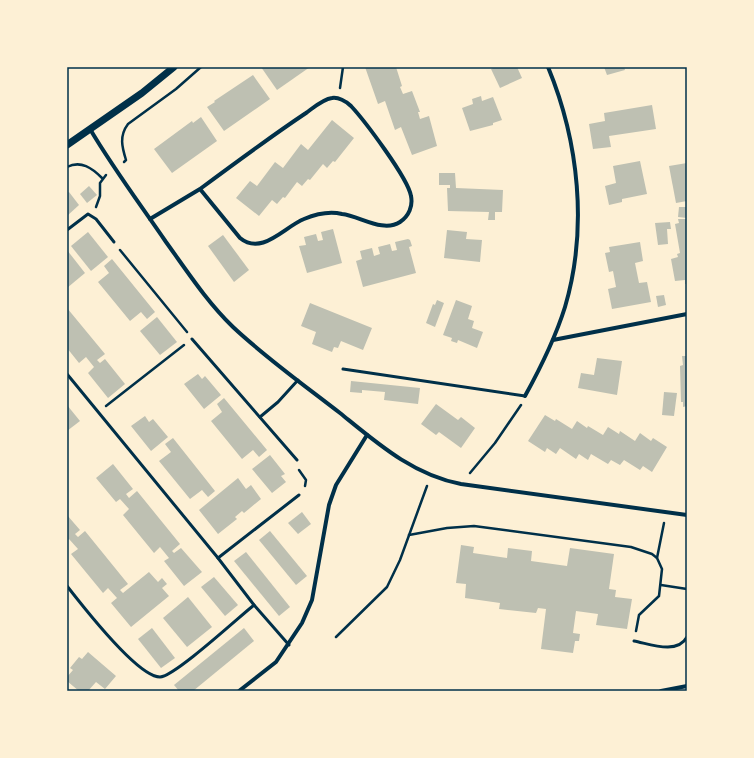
<svg xmlns="http://www.w3.org/2000/svg" width="754" height="758" font-family="'Sofia Sans Condensed',sans-serif">
	<style>
		.building { fill: #bec0b2 }
		.lines { fill: none; stroke-linecap: round; stroke-linejoin: round }
		.path { stroke: #003049; stroke-width: 2.5 }
		.service { stroke: #003049; stroke-width: 3 }
		.minor { stroke: #003049; stroke-width: 4 }
		.tertiary { stroke: #003049; stroke-width: 7 }
		.neatline { fill: none; stroke: #003049; stroke-width: 1.5 }
	</style>
	<rect width="100%" height="100%" fill="#fdf0d5"/>
	<g class="building">
		<polygon points="261,67 310,67 277,90"/>
		<polygon points="365,67 396,67 402,86 400,87 403,94 412,91 420,112 418,112 420,119 429,116 437,146 412,155 401,127 395,130 385,101 378,104"/>
		<polygon points="496,67 517,67 522,78 500,88 491,69"/>
		<polygon points="604,67 624,67 625,70 607,75"/>
		<polygon points="253,75 270,99 224,131 207,107 215,102 214,101"/>
		<polygon points="481,96 482,101 493,97 502,120 493,123 493,125 470,131 462,108 473,104 472,99"/>
		<polygon points="652,105 656,129 609,136 611,147 593,149 589,124 605,121 604,113"/>
		<polygon points="201,117 217,141 172,173 154,149 192,121 193,123"/>
		<polygon points="332,120 354,138 335,162 333,161 327,168 323,164 310,180 308,179 302,186 297,182 285,198 283,197 277,204 272,200 259,216 236,198 250,181 257,186 275,162 283,168 301,144 308,150"/>
		<polygon points="640,161 647,194 622,199 622,202 609,205 605,186 616,183 613,166"/>
		<polygon points="687,163 687,201 676,203 669,166"/>
		<polygon points="439,173 455,173 456,188 503,190 502,212 495,212 495,220 488,220 489,212 448,211 447,188 450,188 450,185 439,185"/>
		<polygon points="89,186 97,195 87,203 80,194"/>
		<polygon points="69,192 79,205 67,216 67,193"/>
		<polygon points="679,207 687,207 687,218 678,217"/>
		<polygon points="678,219 687,219 687,284 685,284 685,280 675,281 671,259 678,257 677,254 680,253 675,224 679,223"/>
		<polygon points="670,222 671,229 667,229 668,244 658,245 655,223"/>
		<polygon points="333,229 342,263 307,273 299,246 306,245 304,237 316,234 318,241 323,240 321,232"/>
		<polygon points="447,230 467,232 466,239 482,240 480,262 444,258"/>
		<polygon points="88,232 108,257 91,271 71,246"/>
		<polygon points="223,235 249,270 234,282 208,246"/>
		<polygon points="408,239 410,240 412,246 409,247 416,273 363,287 356,261 362,259 360,251 372,248 374,256 380,254 378,247 390,244 392,251 397,250 395,242"/>
		<polygon points="640,242 643,261 635,263 639,283 647,282 651,302 612,309 608,289 616,287 613,271 609,272 605,253 610,252 609,247"/>
		<polygon points="67,250 85,273 67,288"/>
		<polygon points="112,259 155,312 147,319 141,312 130,321 98,282 109,273 104,266"/>
		<polygon points="664,295 666,305 658,307 656,296"/>
		<polygon points="437,300 444,303 435,327 426,323 433,304 435,305"/>
		<polygon points="456,300 472,306 468,319 474,321 472,328 483,332 477,348 458,340 457,343 451,341 452,338 443,335"/>
		<polygon points="310,303 372,328 363,350 341,341 338,348 334,347 332,352 312,344 316,332 301,326"/>
		<polygon points="67,308 105,354 97,360 100,363 105,359 125,384 108,398 88,373 94,367 86,357 79,363 67,348"/>
		<polygon points="157,317 177,342 160,355 140,331"/>
		<polygon points="682,356 687,356 687,406 683,407 683,402 681,402 680,366 683,365"/>
		<polygon points="597,358 622,361 617,395 578,388 581,373 594,375"/>
		<polygon points="198,374 202,379 205,376 221,395 204,409 184,384"/>
		<polygon points="351,381 420,388 418,404 384,400 385,392 362,390 362,393 350,392"/>
		<polygon points="664,392 677,393 674,416 662,415"/>
		<polygon points="224,398 267,450 259,457 253,450 242,459 211,421 222,412 217,404"/>
		<polygon points="436,404 458,420 461,417 475,428 461,448 439,432 436,435 421,424"/>
		<polygon points="67,405 80,421 67,431"/>
		<polygon points="545,415 555,421 556,419 572,429 577,421 587,428 588,426 603,435 608,427 619,434 620,431 635,441 640,433 651,441 653,438 667,447 652,472 643,466 640,470 624,460 620,465 611,460 608,464 591,454 588,460 579,454 576,459 560,448 556,454 547,448 545,452 528,441"/>
		<polygon points="145,416 149,422 153,419 168,437 151,451 131,426"/>
		<polygon points="173,438 215,491 208,497 202,490 190,499 159,461 171,452 165,444"/>
		<polygon points="270,455 285,474 281,476 286,482 272,493 252,469"/>
		<polygon points="113,464 133,489 126,494 129,498 137,491 180,544 172,551 174,553 181,548 202,572 184,586 164,561 169,558 160,547 154,553 123,515 129,509 120,499 116,502 96,478"/>
		<polygon points="238,478 246,489 251,485 261,499 244,513 242,511 235,517 237,519 218,534 199,510"/>
		<polygon points="302,512 311,524 298,534 288,523"/>
		<polygon points="67,515 80,530 75,534 78,537 85,531 128,584 120,590 123,593 149,572 158,582 162,578 167,584 162,588 169,596 131,627 111,603 117,598 108,588 103,593 71,554 78,549 69,539 67,541"/>
		<polygon points="270,531 307,576 296,585 259,540"/>
		<polygon points="461,545 474,547 473,553 507,558 508,548 532,551 531,561 567,566 570,548 614,554 609,589 616,590 615,597 632,599 627,629 596,625 598,614 576,611 573,633 580,634 579,641 575,641 573,653 541,649 546,609 538,608 536,613 499,609 500,603 465,598 466,584 456,583"/>
		<polygon points="246,552 290,607 279,616 234,561"/>
		<polygon points="214,577 238,605 225,616 201,587"/>
		<polygon points="188,597 212,627 187,647 163,618"/>
		<polygon points="152,628 175,658 161,668 138,639"/>
		<polygon points="244,628 254,641 193,691 179,691 174,685"/>
		<polygon points="88,652 116,676 105,689 96,682 88,691 79,691 67,681 67,677 73,670 70,668 79,657 82,659"/>
	</g>
	<g class="lines">
		<g class="path">
			<polyline points="340,88 343,67"/>
			<path d="M124,162L126,160C122,147 119,136 128,124L176,89L201,67"/>
			<path d="M67,167C81,160 92,168 102,178"/>
			<polyline points="96,207 100,196 100,183 106,175"/>
			<polyline points="120,250 187,332"/>
			<polyline points="106,406 184,345"/>
			<polyline points="299,470 306,480 305,486"/>
			<polyline points="470,473 495,443 521,405"/>
			<polyline points="409,535 447,528 474,526 631,547 652,554 657,558 662,569 659,596 639,615 636,631"/>
			<polyline points="657,558 664,523"/>
			<polyline points="661,585 687,589"/>
			<polyline points="336,637 387,587 400,560 427,486"/>
		</g>
		<g class="service">
			<polyline points="67,230 88,214 96,219 114,242"/>
			<polyline points="192,339 297,460"/>
			<polyline points="343,369 525,396"/>
			<polyline points="67,374 218,558 254,605 289,645"/>
			<polyline points="260,417 278,402 298,380"/>
			<polyline points="218,558 299,495"/>
			<path d="M67,586C81,604 138,677 160,677C174,677 239,617 254,605"/>
			<path d="M634,641C650,644 677,655 687,637"/>
		</g>
		<g class="minor">
			<path d="M90,129C113,168 140,204 166,242C187,271 207,302 233,327C266,358 304,385 340,413C377,443 413,475 461,484L687,515"/>
			<path d="M150,219L200,189L240,238C262,256 284,227 304,219C316,214 329,211 342,214C360,216 383,233 400,222C409,216 413,206 411,196C408,178 364,120 351,106C346,101 338,97 332,98C323,99 313,108 306,113C270,137 235,163 200,189"/>
			<polyline points="553,340 687,314"/>
			<path d="M525,396C541,367 555,339 565,307C588,229 579,142 548,67"/>
			<polyline points="239,691 276,662 302,623 312,600 329,505 336,485 367,435"/>
			<polyline points="661,691 687,686"/>
		</g>
		<polyline class="tertiary" points="67,145 142,93 174,67"/>
	</g>
	<rect width="754" height="758" fill="none" stroke="#fdf0d5" stroke-width="136"/>
	<rect x="68" y="68" width="618" height="622" class="neatline"/>
</svg>
